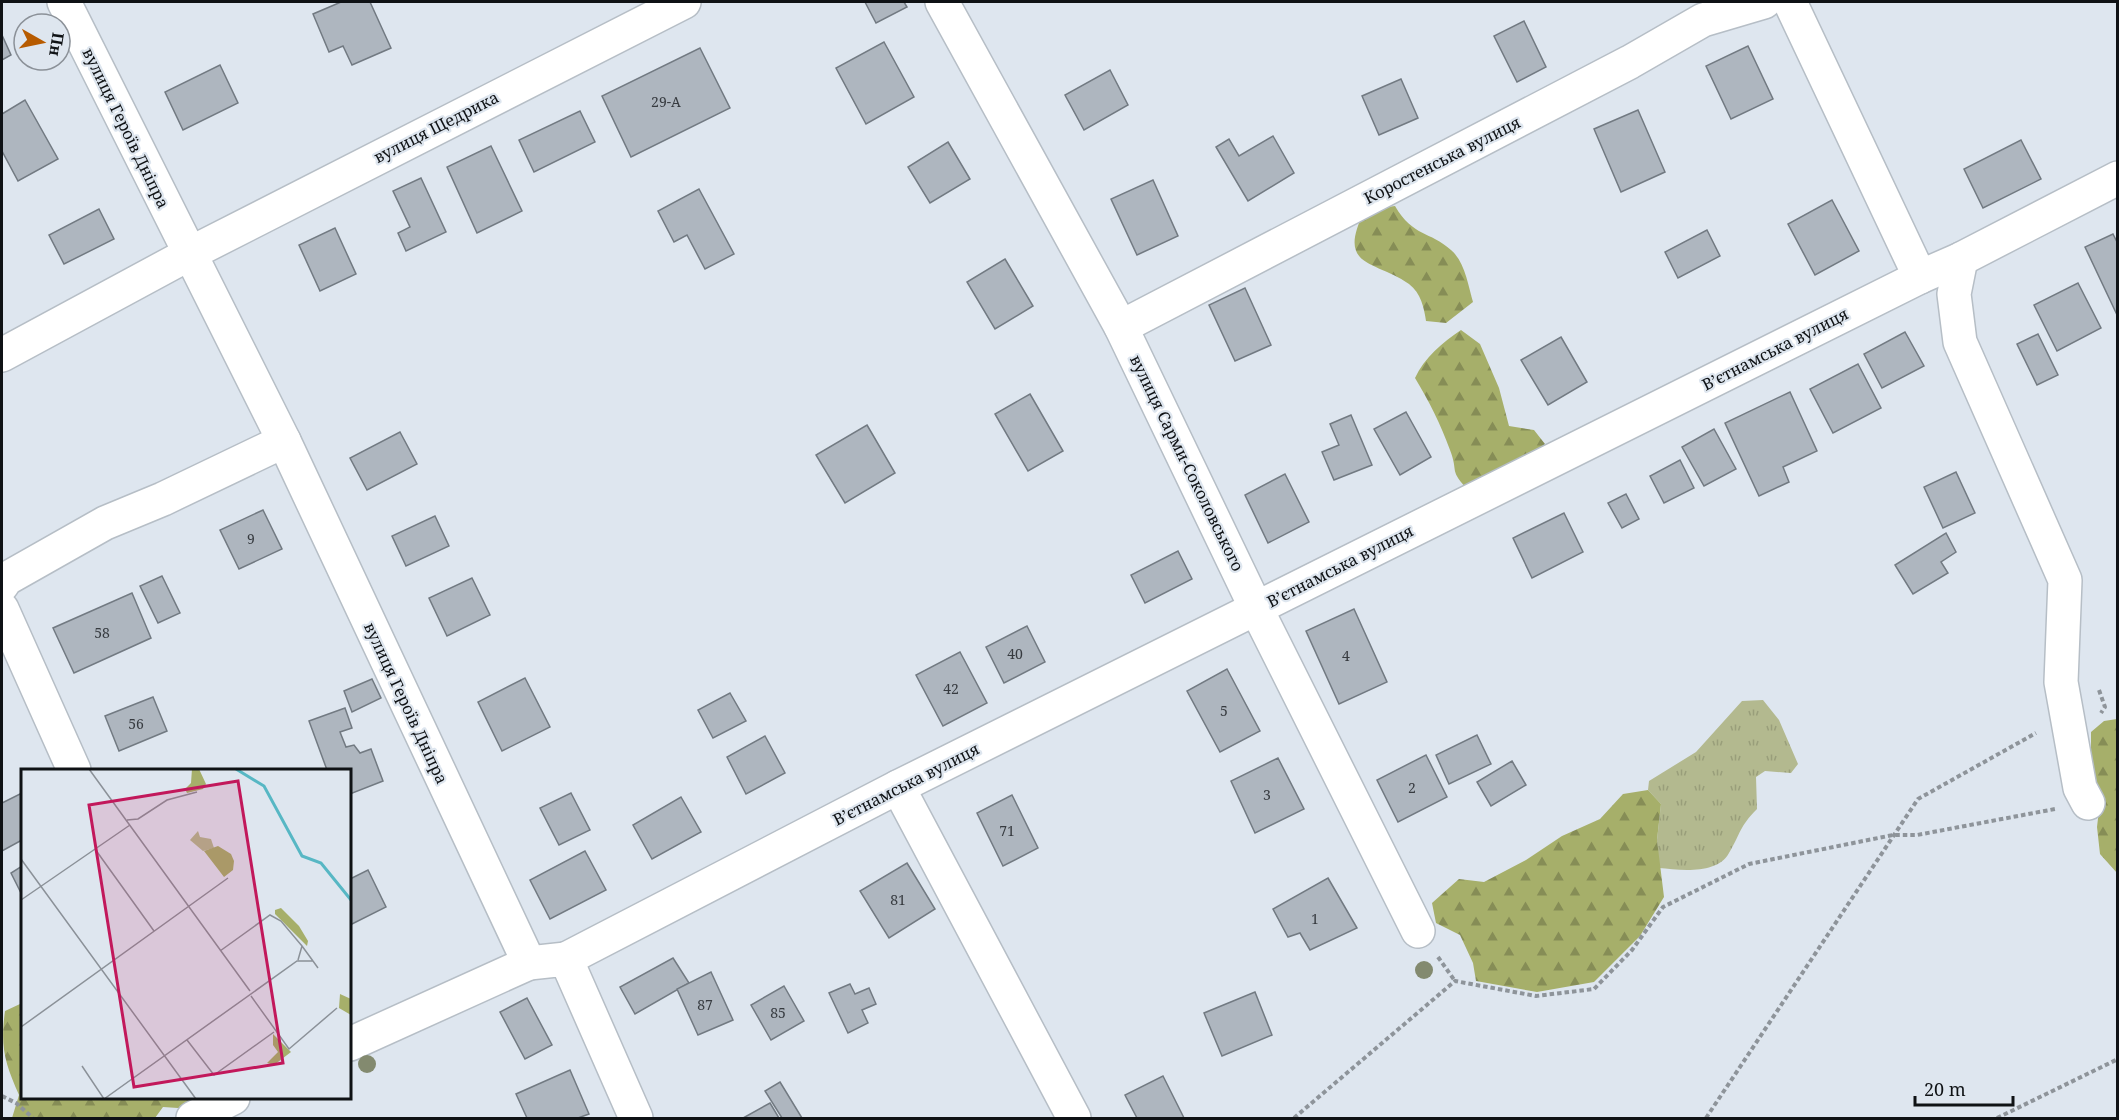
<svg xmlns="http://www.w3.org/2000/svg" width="2119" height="1120" font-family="'Noto Serif',serif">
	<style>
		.grass { fill: url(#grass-tufts) }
		.forest { fill: url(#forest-firs) }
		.building { fill: #aeb6bf; stroke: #727a82; stroke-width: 1.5 }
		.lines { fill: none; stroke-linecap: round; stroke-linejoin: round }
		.minor-casing { stroke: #b6bec6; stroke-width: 36 }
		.path { stroke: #8e949a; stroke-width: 4; stroke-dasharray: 4.5 3; stroke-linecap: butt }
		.minor { stroke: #fff; stroke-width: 33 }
		.tree { fill: #838a6f }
		.labels { text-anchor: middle; stroke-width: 4.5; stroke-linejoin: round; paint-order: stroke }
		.number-label { font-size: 14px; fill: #373b40 }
		.street-label { font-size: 16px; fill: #0f1215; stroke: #dee6ef }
		.inset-river { fill: none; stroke: #57b7c4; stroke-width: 3 }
		.inset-road { fill: none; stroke: #8b9198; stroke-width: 1.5 }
		.view { fill: #c2185b; fill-opacity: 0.15; stroke: #c2185b; stroke-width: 3 }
		.inset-edge { fill: none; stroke: #0f1215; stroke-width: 3 }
	</style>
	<defs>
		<pattern id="grass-tufts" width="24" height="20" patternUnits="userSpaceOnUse" patternTransform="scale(1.5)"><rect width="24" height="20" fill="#b3b98f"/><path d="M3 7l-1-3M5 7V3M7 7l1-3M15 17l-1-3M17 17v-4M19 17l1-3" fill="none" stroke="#999e7a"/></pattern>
		<pattern id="forest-firs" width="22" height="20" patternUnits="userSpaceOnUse" patternTransform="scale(1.5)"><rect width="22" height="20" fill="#a6af6a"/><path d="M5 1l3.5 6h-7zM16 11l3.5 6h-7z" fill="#868d56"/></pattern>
	</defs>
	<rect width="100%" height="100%" fill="#dee6ef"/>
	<path class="grass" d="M1763,700L1779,720L1798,764L1791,773L1765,771L1756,777L1757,809C1739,827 1741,833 1729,853C1717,875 1680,870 1659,868L1657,840L1661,804L1648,790L1649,781L1696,752L1742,701Z"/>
	<g class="forest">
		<path d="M1395,206C1413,237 1430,231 1451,250C1465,262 1468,285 1473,302L1446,323L1426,321C1424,308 1421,293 1409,284C1376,260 1335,269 1365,210Z"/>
		<path d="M1461,330L1480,344L1499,388L1509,426L1534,430L1545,444L1530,461L1469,491C1448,469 1459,473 1450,450C1441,425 1429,401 1415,378C1424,358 1443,342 1461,330Z"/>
		<polygon points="2117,719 2117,873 2100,854 2097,827 2099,810 2091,770 2091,732 2104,721"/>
		<polygon points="1648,790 1661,804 1657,840 1664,897 1640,936 1594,982 1537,992 1476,981 1473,963 1460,935 1436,923 1432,903 1459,879 1484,882 1526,860 1562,836 1600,819 1623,794"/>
		<path d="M20,1004L22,1005V1098H215L193,1109L163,1107L155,1118H12L19,1095C5,1063 0,1048 5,1011Z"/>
	</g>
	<g class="building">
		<polygon points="341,2 370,2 391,48 352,65 343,46 329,52 313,14"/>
		<polygon points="865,2 904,2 907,7 876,23"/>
		<polygon points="1524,21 1546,67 1517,82 1494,36"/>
		<polygon points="2,35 11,55 2,60"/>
		<polygon points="884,42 914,97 866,124 836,68"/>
		<polygon points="1748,46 1773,99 1731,119 1706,66"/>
		<polygon points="700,48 730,108 631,157 602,96"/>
		<polygon points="220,65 238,103 183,130 165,92"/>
		<polygon points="1110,70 1128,105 1084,130 1065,95"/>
		<polygon points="1401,79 1418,118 1379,135 1362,96"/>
		<polygon points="25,100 58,159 18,181 2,151 2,114"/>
		<polygon points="1638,110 1665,172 1621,192 1594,129"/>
		<polygon points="580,111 595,142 534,172 519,140"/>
		<polygon points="1273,136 1294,173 1248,201 1216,147 1229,139 1239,156"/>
		<polygon points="2021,140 2041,179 1983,208 1964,169"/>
		<polygon points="948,142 970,179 930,203 908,167"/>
		<polygon points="491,146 522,211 477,233 447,167"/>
		<polygon points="421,178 446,232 406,251 398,233 410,227 393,191"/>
		<polygon points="1153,180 1178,236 1137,255 1111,199"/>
		<polygon points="699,189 734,254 705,269 687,235 674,242 658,211"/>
		<polygon points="1832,200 1859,251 1815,275 1788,224"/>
		<polygon points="99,209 114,239 64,264 49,235"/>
		<polygon points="335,228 356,274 320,291 299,245"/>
		<polygon points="1707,230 1720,256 1678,278 1665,252"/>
		<polygon points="2113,234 2118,244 2118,317 2085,247"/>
		<polygon points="1005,259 1033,306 995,329 967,282"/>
		<polygon points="2078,283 2101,328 2057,351 2034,305"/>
		<polygon points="1245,288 1271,345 1235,361 1209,305"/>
		<polygon points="1905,332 1924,366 1882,388 1864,354"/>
		<polygon points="2038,334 2058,375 2037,385 2017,344"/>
		<polygon points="1561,337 1587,382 1548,405 1521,360"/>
		<polygon points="1858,364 1881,408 1833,433 1810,389"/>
		<polygon points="1790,392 1817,451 1783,467 1789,482 1759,496 1725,423"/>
		<polygon points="1030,394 1063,451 1028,471 995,414"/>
		<polygon points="1406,412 1431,457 1400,475 1374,429"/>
		<polygon points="1351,415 1372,465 1334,480 1322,452 1339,445 1330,424"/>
		<polygon points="867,425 895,473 845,503 816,455"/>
		<polygon points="1714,429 1736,469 1704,486 1682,447"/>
		<polygon points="400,432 417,464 367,490 350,458"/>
		<polygon points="1680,460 1694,488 1664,503 1650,476"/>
		<polygon points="1956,472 1975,513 1943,528 1924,487"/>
		<polygon points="1285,474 1309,522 1268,543 1245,495"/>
		<polygon points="1626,494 1639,519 1622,528 1608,503"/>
		<polygon points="263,510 282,549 239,569 220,530"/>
		<polygon points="1564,513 1583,552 1532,578 1513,538"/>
		<polygon points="435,516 449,546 406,566 392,536"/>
		<polygon points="1946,533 1956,552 1941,562 1948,573 1913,594 1895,565"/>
		<polygon points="1178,551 1192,579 1145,603 1131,575"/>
		<polygon points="162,576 180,613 158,623 140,586"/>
		<polygon points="472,578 490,615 447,636 429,598"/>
		<polygon points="132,593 151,638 74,673 53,628"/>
		<polygon points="1354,609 1387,682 1339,704 1306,631"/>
		<polygon points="1027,626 1045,662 1004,683 986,647"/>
		<polygon points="960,652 987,703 943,726 916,675"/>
		<polygon points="1227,669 1260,731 1220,752 1187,691"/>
		<polygon points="525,678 550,727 502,751 478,702"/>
		<polygon points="372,679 381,698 352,712 344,691"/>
		<polygon points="730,693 746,721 713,738 698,710"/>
		<polygon points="153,697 167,731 119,751 105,716"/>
		<polygon points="345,708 352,728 340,732 346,747 354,745 360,753 371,749 383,781 350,794 350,770 327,770 309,721"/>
		<polygon points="1477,735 1491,764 1449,784 1436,755"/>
		<polygon points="765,736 785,773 746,794 727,757"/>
		<polygon points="1426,755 1447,797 1398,822 1377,780"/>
		<polygon points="1278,758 1304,809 1255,833 1231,781"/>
		<polygon points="1512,761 1526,785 1491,806 1477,782"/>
		<polygon points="22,793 22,840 2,851 2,803"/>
		<polygon points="571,793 590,830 559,845 540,808"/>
		<polygon points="1012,795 1038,848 1003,866 977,813"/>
		<polygon points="681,797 701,832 652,859 633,825"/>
		<polygon points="585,851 606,890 550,919 530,880"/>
		<polygon points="907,863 935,909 889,938 860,891"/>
		<polygon points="22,866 22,895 11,873"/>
		<polygon points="368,870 386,907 350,925 350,879"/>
		<polygon points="1328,878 1357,928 1310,950 1300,933 1288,937 1273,909"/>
		<polygon points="673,958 689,983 635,1014 620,987"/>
		<polygon points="711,972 733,1020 698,1035 677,989"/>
		<polygon points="850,984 855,994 869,988 876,1004 862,1010 868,1023 848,1033 829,993"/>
		<polygon points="784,986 804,1021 771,1040 751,1005"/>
		<polygon points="1255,992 1272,1035 1222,1056 1204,1013"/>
		<polygon points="527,998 552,1045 525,1059 500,1012"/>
		<polygon points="570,1070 589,1114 578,1118 527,1118 516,1094"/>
		<polygon points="1163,1076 1184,1118 1137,1118 1125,1095"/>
		<polygon points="780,1082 802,1118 782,1118 765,1091"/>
		<polygon points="770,1103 779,1118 743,1118"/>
	</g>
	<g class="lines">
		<defs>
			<g id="minor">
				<polyline points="64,2 284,441 529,963 566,959 636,1118"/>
				<polyline points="942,2 1121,327 1256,608 1418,931"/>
				<polyline points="1790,2 1920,277"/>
				<polyline points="1961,259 1954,294 1960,342 2065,580 2061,682 2080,788 2088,803"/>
				<polyline points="1121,327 1630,62 1703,20 1764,2"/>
				<polyline points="2,355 189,254 684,2"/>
				<polyline points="2,585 6,579 105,523 163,499 284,441"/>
				<polyline points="2,609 74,770"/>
				<polyline points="898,787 1074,1118"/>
				<polyline points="566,959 898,787 1920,277 1961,259 2118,178"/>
				<polyline points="350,1044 529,963"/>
				<polyline points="193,1118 233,1098"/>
			</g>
		</defs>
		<use href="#minor" class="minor-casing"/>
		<g class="path">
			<polyline points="2099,690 2105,707 2101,713"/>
			<polyline points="1438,957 1455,981"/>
			<polyline points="2,1096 16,1103 33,1118"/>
			<polyline points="1294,1118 1455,981 1536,996 1594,989 1632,950 1663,907 1749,864 1893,835 1917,835 2055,809"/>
			<polyline points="1706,1118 1918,799 2036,733"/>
			<polyline points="1997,1118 2118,1059"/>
		</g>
		<use href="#minor" class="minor"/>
	</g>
	<g class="tree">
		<circle cx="1424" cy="970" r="9"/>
		<circle cx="367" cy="1064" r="9"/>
	</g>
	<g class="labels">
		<g class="number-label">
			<text x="666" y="107">29-А</text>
			<text x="251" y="544">9</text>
			<text x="102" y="638">58</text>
			<text x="1015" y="659">40</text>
			<text x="1346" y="661">4</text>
			<text x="951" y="694">42</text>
			<text x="1224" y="716">5</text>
			<text x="136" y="729">56</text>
			<text x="1412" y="793">2</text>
			<text x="1267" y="800">3</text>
			<text x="1007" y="836">71</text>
			<text x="898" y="905">81</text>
			<text x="1315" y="924">1</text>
			<text x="705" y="1010">87</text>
			<text x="778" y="1018">85</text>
		</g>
		<g class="street-label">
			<text transform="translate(436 127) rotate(-27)" y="6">вулиця Щедрика</text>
			<text transform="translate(126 128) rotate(64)" y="6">вулиця Героїв Дніпра</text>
			<text transform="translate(1442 160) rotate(-27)" y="6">Коростенська вулиця</text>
			<text transform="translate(1775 349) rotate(-27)" y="6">Вʼєтнамська вулиця</text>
			<text transform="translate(1187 463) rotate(64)" y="6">вулиця Сарми-Соколовського</text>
			<text transform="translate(1340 566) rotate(-27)" y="6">Вʼєтнамська вулиця</text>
			<text transform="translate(406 703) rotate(65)" y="6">вулиця Героїв Дніпра</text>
			<text transform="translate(906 784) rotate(-27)" y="6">Вʼєтнамська вулиця</text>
		</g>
	</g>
	<g transform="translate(21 769)">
		<rect width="330" height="330" fill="#dee6ef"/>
		<path d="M177,62L179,68L190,70L193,79L182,82L169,71Z" fill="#b3b98f"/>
		<path d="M171,0H178L185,15L182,20L166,24L164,20L170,14ZM197,77L210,85L213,92L212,101L203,108L183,82ZM260,139L278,157L287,172L286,177L254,145V141ZM319,225L330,230V246L318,239ZM252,265L270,283L253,296L246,294L257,283L252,276Z" fill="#a6af6a"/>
		<path class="inset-river" d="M215,0L243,17L281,87L300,94L330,131"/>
		<path class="inset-road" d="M68,0L229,222M106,51L117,50L146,31L176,23M74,80L133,162M0,90L175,330M0,131L109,56M199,182L249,146L260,152L281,177M277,191L281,177L292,192M230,227L268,280L316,239M0,258L207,109M166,271L193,306L253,263M61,297L83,330L276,192H292L297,199"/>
		<path class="view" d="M217,12L262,294L113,318L68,36Z"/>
		<rect width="330" height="330" class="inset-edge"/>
	</g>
	<rect width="2119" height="1120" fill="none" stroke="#0f1215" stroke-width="6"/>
	<g transform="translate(42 42) rotate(99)"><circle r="28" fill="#dee6ef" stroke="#8b9198" stroke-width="1.5"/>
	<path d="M0-4.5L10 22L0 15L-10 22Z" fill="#b75b00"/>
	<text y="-9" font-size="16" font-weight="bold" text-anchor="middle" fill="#0f1215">Пн</text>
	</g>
	<path d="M1915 1096v9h98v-9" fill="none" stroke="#0f1215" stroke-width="3"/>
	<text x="1924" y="1096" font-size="18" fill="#0f1215" stroke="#dee6ef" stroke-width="4.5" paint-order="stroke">20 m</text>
</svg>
